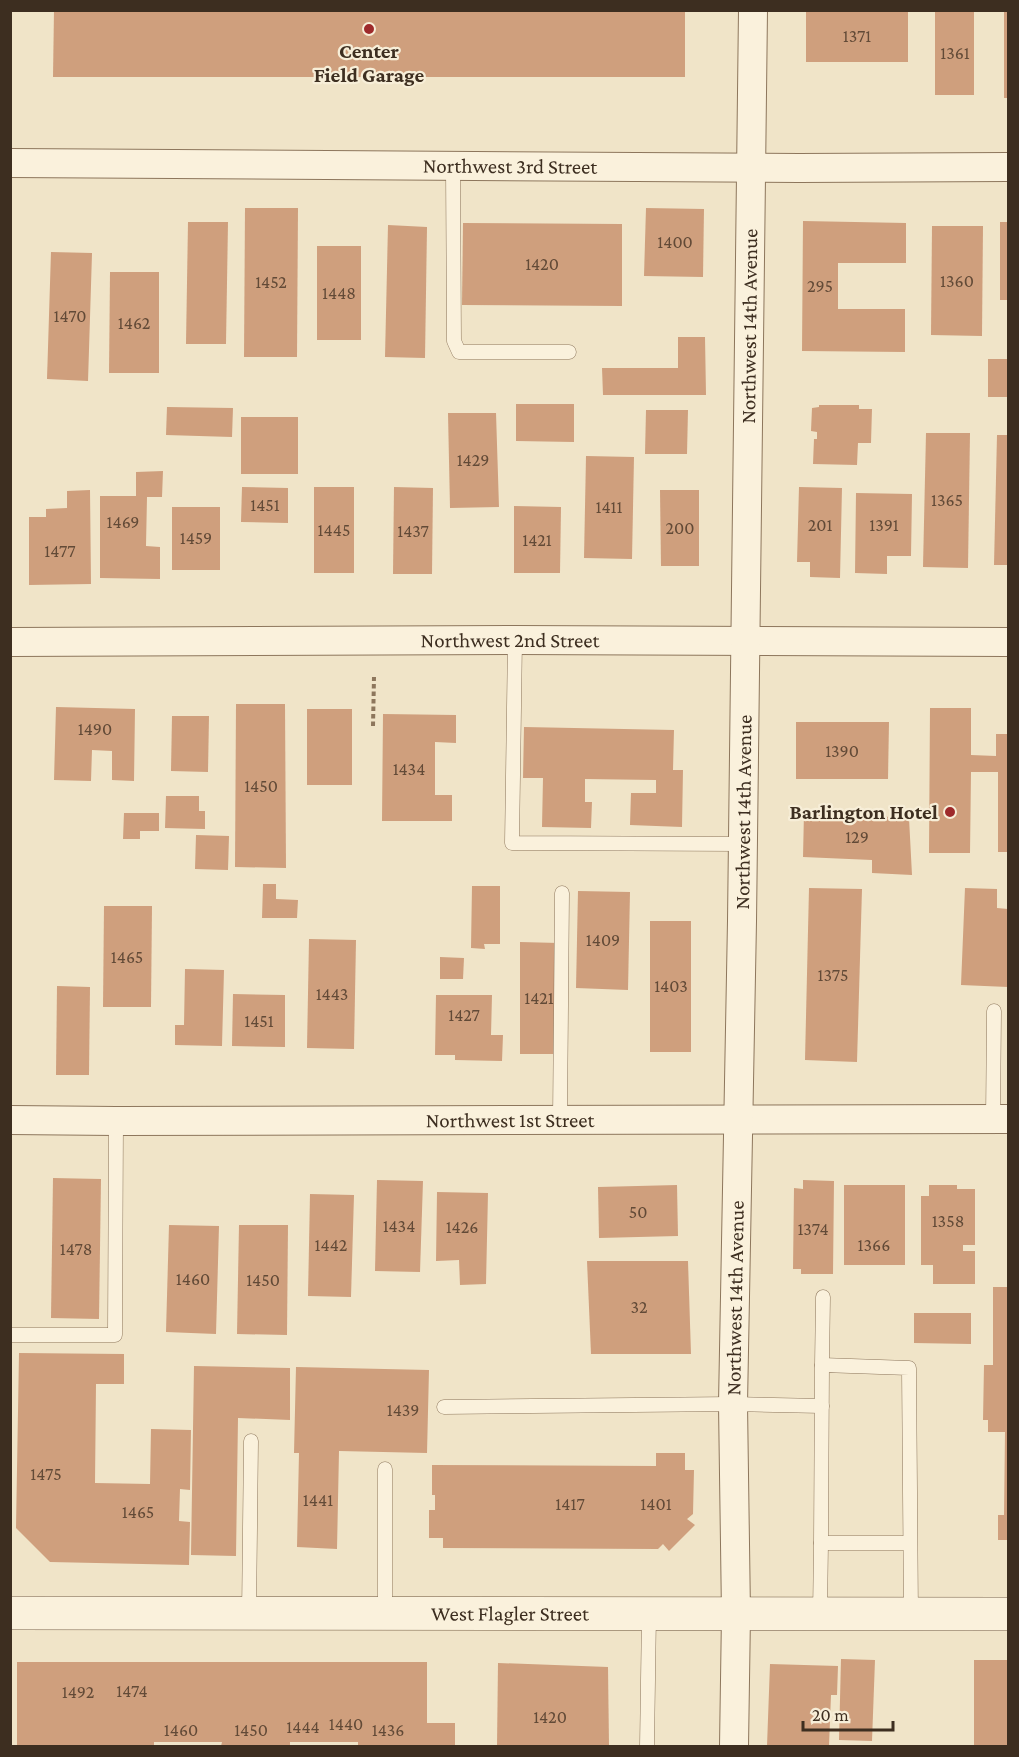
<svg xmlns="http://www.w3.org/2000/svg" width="1019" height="1757" font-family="'Crimson Pro',serif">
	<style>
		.building { fill: #cf9f7d }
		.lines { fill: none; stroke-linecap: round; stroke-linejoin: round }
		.service-casing { stroke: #8d765c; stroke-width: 15 }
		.minor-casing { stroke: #8d765c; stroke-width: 30 }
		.secondary-casing { stroke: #6f573f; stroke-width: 34 }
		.path { stroke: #8d765c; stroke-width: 4; stroke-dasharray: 4.5 3; stroke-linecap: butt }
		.service { stroke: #faf1dc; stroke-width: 14 }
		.minor { stroke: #faf1dc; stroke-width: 28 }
		.secondary { stroke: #faf1dc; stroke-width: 33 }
		.poi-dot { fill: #9e2a2b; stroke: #f7eed8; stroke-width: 2 }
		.labels { text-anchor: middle; stroke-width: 4.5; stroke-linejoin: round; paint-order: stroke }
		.number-label { font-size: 18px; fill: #624a37 }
		.poi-label { font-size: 21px; font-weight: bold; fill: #3d2e20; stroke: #f7eed8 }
		.street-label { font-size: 21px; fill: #3d2e20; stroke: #f7eed8 }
	</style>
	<rect width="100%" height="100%" fill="#f0e4c8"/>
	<g class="building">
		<polygon points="54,10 685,10 685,77 53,77"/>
		<rect x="806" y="10" width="102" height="52"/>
		<rect x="935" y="10" width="39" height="85"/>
		<rect x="1004" y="10" width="4" height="88"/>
		<polygon points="245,208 298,208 297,357 244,357"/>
		<polygon points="646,208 704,209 703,277 644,276"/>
		<polygon points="803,221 906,223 906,263 838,263 838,309 905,309 905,352 802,351"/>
		<polygon points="188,222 228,222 226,344 186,344"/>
		<rect x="1000" y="222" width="8" height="78"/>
		<polygon points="463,223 622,224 622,306 462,305"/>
		<polygon points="388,225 427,227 425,358 385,357"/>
		<polygon points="932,226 983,226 982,336 931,335"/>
		<rect x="317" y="246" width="44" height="94"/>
		<polygon points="51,252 92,253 88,381 47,379"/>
		<polygon points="110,272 159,272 159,373 109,373"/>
		<polygon points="678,337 705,337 706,395 603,395 602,368 678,368"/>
		<rect x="988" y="359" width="20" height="38"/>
		<polygon points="516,404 574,404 574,442 516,441"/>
		<polygon points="819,405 859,405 859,409 872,409 871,443 858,443 857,465 813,464 814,439 817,439 817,432 811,431 812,408 819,407"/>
		<polygon points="167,407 233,408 232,437 166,435"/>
		<polygon points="646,410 688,410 687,454 645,454"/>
		<polygon points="448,413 496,413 499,507 450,508"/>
		<rect x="241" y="417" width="57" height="57"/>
		<polygon points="926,433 970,433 968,568 923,567"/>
		<polygon points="997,435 1008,435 1008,565 994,565"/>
		<polygon points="586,456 634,457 632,559 584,558"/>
		<polygon points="163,471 162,497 147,497 146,546 160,547 160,579 100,578 100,496 136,496 136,472"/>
		<polygon points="242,487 288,488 288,523 241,522"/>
		<rect x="314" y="487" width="40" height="86"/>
		<polygon points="394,487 433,488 432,574 393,574"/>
		<polygon points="799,487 842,488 840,578 810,577 810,562 797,562"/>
		<polygon points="90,490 91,584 29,585 29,517 46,517 46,509 67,508 67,491"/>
		<polygon points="660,490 699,490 699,566 661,566"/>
		<polygon points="856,493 912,494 911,556 887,556 887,574 855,573"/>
		<polygon points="514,506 561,507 560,573 514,573"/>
		<rect x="172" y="507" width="48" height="63"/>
		<polygon points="236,704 285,704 286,868 235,867"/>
		<polygon points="56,707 135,709 134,781 112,780 112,751 92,750 91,781 54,780"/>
		<polygon points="930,708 971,708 971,755 996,756 996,734 1008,734 1008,852 998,852 998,772 971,772 970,853 929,853"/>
		<rect x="307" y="709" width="45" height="76"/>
		<polygon points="383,714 456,715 456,743 435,742 435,795 452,795 452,821 382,821"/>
		<polygon points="172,716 209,716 208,772 171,771"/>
		<polygon points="796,722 889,722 888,779 796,779"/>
		<polygon points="524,727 674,730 673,770 683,770 682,827 630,825 631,793 656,793 656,780 585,779 585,802 592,802 591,828 542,827 543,778 523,778"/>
		<polygon points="166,796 199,796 199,811 205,811 205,829 165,828"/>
		<polygon points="804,812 909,818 912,875 872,873 872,860 803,857"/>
		<polygon points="124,813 159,813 159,831 140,831 140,839 123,839"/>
		<polygon points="196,835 229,836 228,870 195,869"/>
		<polygon points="263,884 276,884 276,899 298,900 297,918 262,918"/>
		<polygon points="472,886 500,886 500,944 484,944 485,949 471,948"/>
		<polygon points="809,888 862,889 857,1062 805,1060"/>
		<polygon points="965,888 997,889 997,908 1008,909 1008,987 961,985"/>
		<polygon points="578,891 630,892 628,990 576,988"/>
		<polygon points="104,906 152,906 151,1007 103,1007"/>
		<rect x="650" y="921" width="41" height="131"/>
		<polygon points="309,939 356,940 354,1049 307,1048"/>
		<polygon points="520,942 559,943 558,1054 520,1054"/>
		<polygon points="440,957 464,958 463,979 440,979"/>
		<polygon points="185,969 224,970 222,1046 175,1045 175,1025 184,1025"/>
		<polygon points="57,986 90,987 89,1075 56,1075"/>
		<polygon points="233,994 285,995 285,1047 232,1046"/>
		<polygon points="436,995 492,995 491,1035 503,1035 502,1061 455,1060 455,1055 435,1055"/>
		<polygon points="53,1178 101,1179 99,1319 51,1318"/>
		<polygon points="377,1180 423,1181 420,1272 375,1271"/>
		<polygon points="803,1180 834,1181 833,1274 801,1274 801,1269 793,1269 794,1188 803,1189"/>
		<polygon points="677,1185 678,1236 599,1238 598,1187"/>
		<rect x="844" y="1185" width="61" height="80"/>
		<polygon points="929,1185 957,1185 957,1189 975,1189 975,1245 963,1245 963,1251 975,1251 975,1284 933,1284 933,1265 921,1265 921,1196 929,1196"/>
		<polygon points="437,1192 488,1193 486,1284 460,1285 459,1260 436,1261"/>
		<polygon points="310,1194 354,1195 351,1297 308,1296"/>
		<polygon points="169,1225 219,1226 216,1334 166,1332"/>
		<polygon points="239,1225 288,1225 287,1335 237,1334"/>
		<polygon points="587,1261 688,1261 691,1354 591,1354"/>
		<polygon points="993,1287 1008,1287 1008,1540 998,1540 998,1515 1004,1515 1005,1432 988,1432 988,1420 983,1420 984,1365 993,1365"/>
		<polygon points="914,1313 971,1313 971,1344 914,1343"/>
		<polygon points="19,1353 124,1354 124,1384 96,1384 95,1483 150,1484 151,1429 191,1430 190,1490 180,1489 179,1521 190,1522 189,1565 50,1562 16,1528"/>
		<polygon points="194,1366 290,1368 290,1420 238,1418 236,1556 191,1555"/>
		<polygon points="296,1367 429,1370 427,1453 339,1451 337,1549 297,1547 299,1453 294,1453"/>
		<polygon points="656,1453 685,1453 685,1470 694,1470 693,1514 687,1519 695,1525 669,1551 663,1544 658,1549 443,1548 443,1538 429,1538 429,1510 435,1510 435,1495 432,1495 432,1465 656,1466"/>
		<polygon points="841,1659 875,1660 872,1741 839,1740"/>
		<rect x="974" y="1660" width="34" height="86"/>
		<polygon points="17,1662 427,1662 427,1723 455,1723 455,1746 358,1746 358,1742 290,1742 290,1746 221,1746 222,1742 154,1742 154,1746 17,1746"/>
		<polygon points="498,1663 608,1667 609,1746 497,1746"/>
		<polygon points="770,1664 838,1666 837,1695 831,1695 829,1746 767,1746"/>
	</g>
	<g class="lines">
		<defs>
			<g id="service">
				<polyline points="453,166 454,341 459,352 569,352"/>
				<polyline points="515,640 512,843 743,844"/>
				<polyline points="993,1119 994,1011"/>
				<polyline points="560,1120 562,893"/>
				<polyline points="10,1335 115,1335 116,1121"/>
				<polyline points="822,1365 823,1297"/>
				<polyline points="444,1407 733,1404 822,1406"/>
				<polyline points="385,1469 385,1614"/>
				<polyline points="909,1543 821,1543 822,1365 909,1368 911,1614"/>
				<polyline points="249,1614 251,1441"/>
				<polyline points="820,1614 821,1543"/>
				<polyline points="647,1746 649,1614"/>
			</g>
			<g id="minor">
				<path id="s1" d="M10,163L799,168L1008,167"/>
				<path id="s2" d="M10,642L515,640L1008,642"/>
				<path id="s3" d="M10,1120L116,1121L1008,1119"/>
				<path id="s4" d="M734,1746L736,1614L733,1404L742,921L753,10"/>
			</g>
			<g id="secondary">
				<path id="s5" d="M10,1613L1008,1614"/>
			</g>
		</defs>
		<use href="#service" class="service-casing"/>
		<use href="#minor" class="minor-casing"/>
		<use href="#secondary" class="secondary-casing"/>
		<polyline class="path" points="373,726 374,677"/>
		<use href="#service" class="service"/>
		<use href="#minor" class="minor"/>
		<use href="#secondary" class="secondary"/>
	</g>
	<g class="poi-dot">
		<circle cx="369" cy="29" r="6"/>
		<circle cx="950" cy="812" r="6"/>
	</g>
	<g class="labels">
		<g class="number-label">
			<text x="857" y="42">1371</text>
			<text x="955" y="59">1361</text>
			<text x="675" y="248">1400</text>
			<text x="542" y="270">1420</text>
			<text x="957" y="287">1360</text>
			<text x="271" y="288">1452</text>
			<text x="820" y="292">295</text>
			<text x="339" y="299">1448</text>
			<text x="70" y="322">1470</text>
			<text x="134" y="329">1462</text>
			<text x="473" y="466">1429</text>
			<text x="947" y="506">1365</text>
			<text x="265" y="511">1451</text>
			<text x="609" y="513">1411</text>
			<text x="123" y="528">1469</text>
			<text x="820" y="531">201</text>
			<text x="884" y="531">1391</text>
			<text x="680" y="534">200</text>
			<text x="334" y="536">1445</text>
			<text x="413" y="537">1437</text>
			<text x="196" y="544">1459</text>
			<text x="537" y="546">1421</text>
			<text x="60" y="557">1477</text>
			<text x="95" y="735">1490</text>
			<text x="842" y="757">1390</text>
			<text x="409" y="775">1434</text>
			<text x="261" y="792">1450</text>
			<text x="857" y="843">129</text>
			<text x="603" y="946">1409</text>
			<text x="127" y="963">1465</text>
			<text x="833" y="981">1375</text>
			<text x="671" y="992">1403</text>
			<text x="332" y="1000">1443</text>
			<text x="539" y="1004">1421</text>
			<text x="464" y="1021">1427</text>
			<text x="259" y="1027">1451</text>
			<text x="638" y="1218">50</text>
			<text x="948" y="1227">1358</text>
			<text x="399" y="1232">1434</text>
			<text x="462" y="1233">1426</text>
			<text x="813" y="1235">1374</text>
			<text x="331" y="1251">1442</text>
			<text x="874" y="1251">1366</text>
			<text x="76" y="1255">1478</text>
			<text x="193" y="1285">1460</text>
			<text x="263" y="1286">1450</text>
			<text x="639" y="1313">32</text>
			<text x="403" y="1416">1439</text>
			<text x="46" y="1480">1475</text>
			<text x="318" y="1506">1441</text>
			<text x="570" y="1510">1417</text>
			<text x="656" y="1510">1401</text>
			<text x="138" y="1518">1465</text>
			<text x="132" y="1697">1474</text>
			<text x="78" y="1698">1492</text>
			<text x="550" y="1723">1420</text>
			<text x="346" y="1730">1440</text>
			<text x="303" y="1733">1444</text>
			<text x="181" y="1736">1460</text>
			<text x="251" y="1736">1450</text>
			<text x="388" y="1736">1436</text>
		</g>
		<g class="poi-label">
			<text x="369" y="58">Center<tspan x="369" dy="24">Field Garage</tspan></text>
			<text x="938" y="819" text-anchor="end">Barlington Hotel</text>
		</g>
		<g class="street-label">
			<text dy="7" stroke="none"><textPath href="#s1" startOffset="500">Northwest 3rd Street</textPath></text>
			<text dy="7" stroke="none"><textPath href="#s4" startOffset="1420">Northwest 14th Avenue</textPath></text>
			<text dy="7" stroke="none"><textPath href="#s2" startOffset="500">Northwest 2nd Street</textPath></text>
			<text dy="7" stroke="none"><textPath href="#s4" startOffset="934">Northwest 14th Avenue</textPath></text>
			<text dy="7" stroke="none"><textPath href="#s3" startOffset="500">Northwest 1st Street</textPath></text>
			<text dy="7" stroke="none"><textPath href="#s4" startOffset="448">Northwest 14th Avenue</textPath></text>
			<text dy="7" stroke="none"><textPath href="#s5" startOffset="500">West Flagler Street</textPath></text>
		</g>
	</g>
	<rect width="1019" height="1757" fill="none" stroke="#3d2e20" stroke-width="24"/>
	<path d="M803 1721v9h90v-9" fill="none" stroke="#3d2e20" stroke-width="3"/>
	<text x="812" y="1721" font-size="18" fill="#3d2e20" stroke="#f7eed8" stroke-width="4.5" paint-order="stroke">20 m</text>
</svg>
